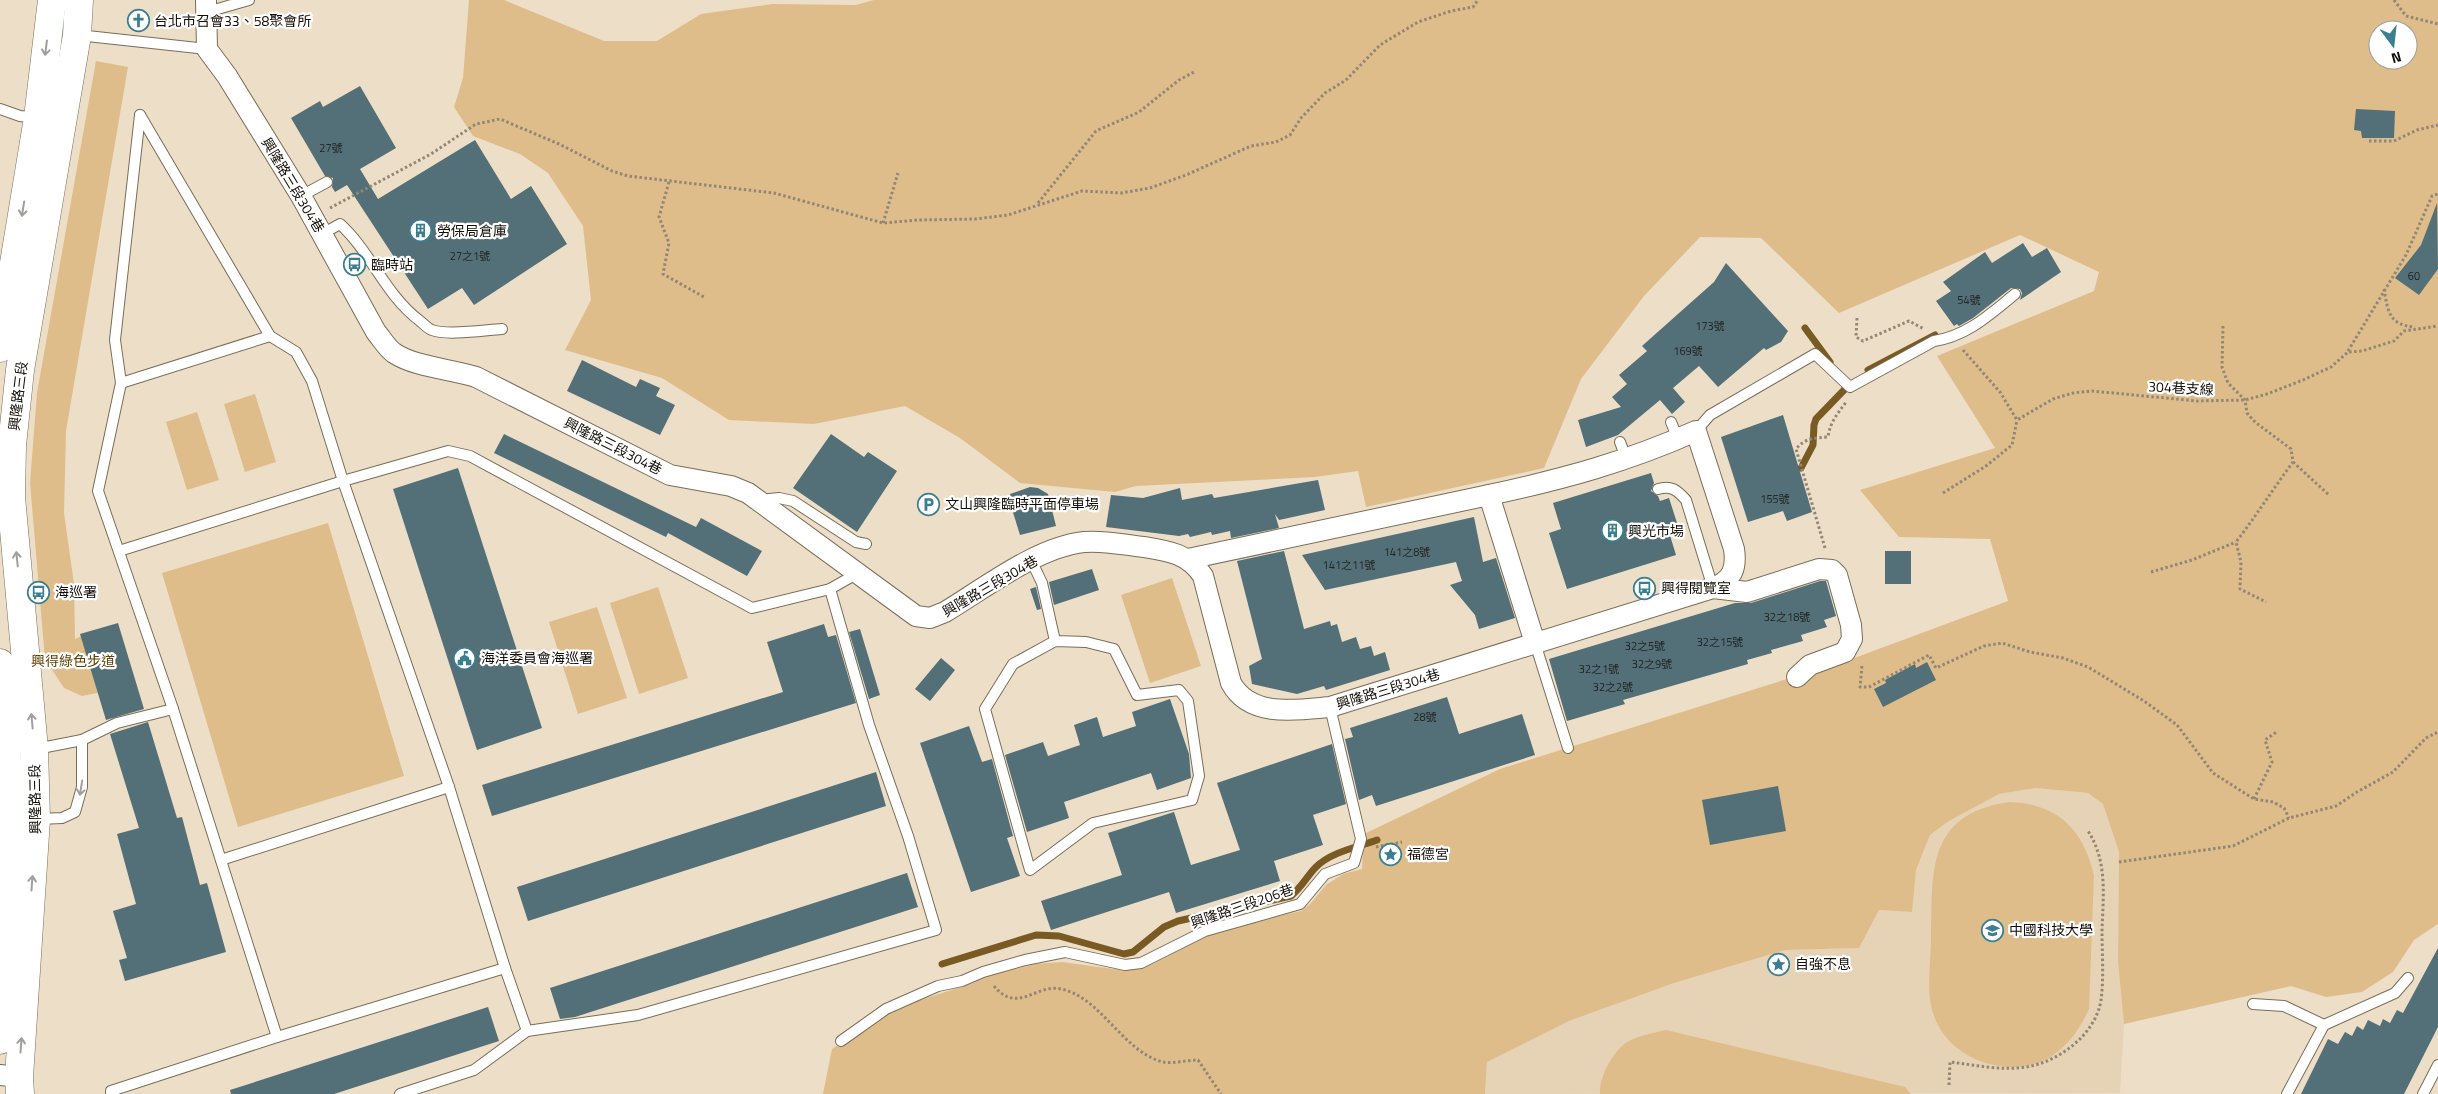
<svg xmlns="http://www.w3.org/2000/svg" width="2438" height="1094" font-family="'Titillium Web','Noto Sans TC',sans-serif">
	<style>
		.built { fill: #e6d2b5 }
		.green { fill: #debd8b; fill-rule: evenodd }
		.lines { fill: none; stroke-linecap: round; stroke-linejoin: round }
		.stream { stroke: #795a23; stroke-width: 7 }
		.building { fill: #536f77 }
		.service-casing { stroke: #7a6d58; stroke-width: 12 }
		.minor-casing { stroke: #7a6d58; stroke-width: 22 }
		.secondary-casing { stroke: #7a6d58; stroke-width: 29 }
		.path { stroke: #928777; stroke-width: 3; stroke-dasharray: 2.5 2.5; stroke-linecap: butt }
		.service { stroke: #fff; stroke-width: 10 }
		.minor { stroke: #fff; stroke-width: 20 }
		.secondary { stroke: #fff; stroke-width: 28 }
		.oneway { stroke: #a19f9b }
		.labels { text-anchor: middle; stroke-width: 4.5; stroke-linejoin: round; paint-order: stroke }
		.number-label { font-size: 11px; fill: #232622 }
		.poi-label { font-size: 14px; fill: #130e06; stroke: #fff; text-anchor: start }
		.street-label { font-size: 14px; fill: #130e06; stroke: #fff }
		.park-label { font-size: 14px; fill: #604206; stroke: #fff }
	</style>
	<rect width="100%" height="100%" fill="#eddec7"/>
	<polygon class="built" points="2035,788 2088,793 2103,804 2119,852 2118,962 2124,1024 2120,1093 1485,1094 1487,1062 1569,1021 1674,983 1785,950 1859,948 1879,910 1911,912 1916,870 1930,835 1949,821 1999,794"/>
	<g class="green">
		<path d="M469,0H504L604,41H657L701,14L773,4L856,5L874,0H2438V924L2414,940L2393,972L2362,992L2326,997L2291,986L2124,1024L2118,962L2119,852L2103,804L2088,793L2035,788L1999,794L1949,821L1930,835L1916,870L1912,912L1879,910L1859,948L1785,950L1674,983L1569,1021L1487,1062L1485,1094H823L832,1049L878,1019L908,1004L973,983L993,974L1036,964L1062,962L1114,969H1134L1153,964L1207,936L1244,924L1301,911L1311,903L1326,885L1343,874L1362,869L1364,834L1500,769L1857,657L2008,601L1990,539L1899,537L1860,490L1995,448L1937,356L2094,291L2099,272L2020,235L1839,313L1761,238L1700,237L1644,296L1581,379L1544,468L1366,507L1358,471L1315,477L1136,486L1115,492L1020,483L960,438L905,406L814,424L729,420L662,378L565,350L591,300L583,226L548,173L520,154L473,136L454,107L463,78ZM2378,30H2408V60H2378Z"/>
		<polygon points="96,61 128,67 66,431 64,513 74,584 75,639 88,633 107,691 82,696 64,688 45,659 30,483 37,393"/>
		<polygon points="255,394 276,462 245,472 224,404"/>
		<polygon points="197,412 219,480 187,490 166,422"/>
		<polygon points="328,523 404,776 238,827 162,573"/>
		<polygon points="1172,578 1201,666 1150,683 1121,595"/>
		<polygon points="658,587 688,678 639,694 610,603"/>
		<polygon points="597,607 627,698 578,714 549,622"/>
		<path d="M2010,802C2058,804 2083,829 2094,875L2089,1009C2080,1029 2068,1046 2049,1058C2012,1079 1955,1062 1937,1023C1925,999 1930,970 1931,944C1933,876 1923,814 2010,802Z"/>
		<path d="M1666,1030L1905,1087L1911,1094H1600C1599,1077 1613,1050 1629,1041C1640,1035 1654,1033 1666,1030Z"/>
	</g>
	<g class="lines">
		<g class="stream">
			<polyline points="1805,328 1830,362"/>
			<polyline points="1868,370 1935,335"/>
			<polyline points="1801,468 1813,445 1814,425 1816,419 1845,389"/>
			<path d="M942,964L1036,935L1059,936L1124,954L1133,952L1164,927L1178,921L1291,896C1302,887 1307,876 1316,867C1331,852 1358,847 1377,840"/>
		</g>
	</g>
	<g class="building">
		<polygon points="360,86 396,148 360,169 378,199 475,140 511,199 531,186 567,244 474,305 462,288 428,309 347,185 335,192 332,187 333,178 325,176 291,118 320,101 323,107"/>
		<polygon points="2356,109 2395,111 2394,138 2362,138 2361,131 2354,130"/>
		<polygon points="2437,203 2438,269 2419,295 2395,278 2421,245"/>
		<polygon points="2023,243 2032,257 2047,248 2061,272 2020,300 2022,293 2020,289 2011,288 1973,318 1959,326 1957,324 1954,326 1936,301 1951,291 1943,282 1985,252 1992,263"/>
		<polygon points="1726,263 1788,331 1781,342 1766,350 1764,348 1718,387 1699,366 1673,388 1685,402 1672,414 1660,400 1618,435 1586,447 1578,420 1621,407 1612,397 1627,384 1619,375 1647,351 1642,346 1714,282"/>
		<polygon points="582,360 636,387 640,379 660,388 656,396 675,405 660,435 567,391"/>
		<polygon points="1783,415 1812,512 1787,521 1783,511 1748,522 1721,437"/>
		<polygon points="504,434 696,527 701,518 762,551 747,576 668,533 666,537 494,453"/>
		<polygon points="831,434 864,457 868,452 897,471 857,532 793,488"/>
		<polygon points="458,468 542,728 477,750 393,489"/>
		<polygon points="1651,473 1654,483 1651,491 1658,496 1660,501 1669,498 1678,526 1668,529 1676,555 1567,589 1549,533 1561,529 1553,503"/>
		<polygon points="1318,480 1325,510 1279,520 1275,514 1279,528 1231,538 1230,531 1212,535 1211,532 1190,537 1188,534 1179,536 1106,527 1111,495 1143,498 1180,488 1182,500 1212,494 1214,498"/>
		<polygon points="1030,487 1038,488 1048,494 1056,526 1020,535 1011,506 1010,494"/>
		<polygon points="1474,517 1483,562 1496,558 1515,618 1479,629 1475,615 1450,585 1462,581 1456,562 1325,590 1302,555"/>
		<polygon points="1284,551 1304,629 1330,621 1331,626 1337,624 1342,642 1356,637 1360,649 1371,646 1374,656 1385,652 1390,670 1326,690 1324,686 1297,694 1252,684 1249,666 1262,659 1237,561"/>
		<rect x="1885" y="551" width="26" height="33"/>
		<polygon points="1092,569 1099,590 1054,605 1049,582"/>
		<polygon points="1820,581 1826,581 1836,616 1824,620 1827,627 1801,635 1803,641 1771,650 1772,653 1747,660 1748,664 1623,700 1625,704 1567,721 1549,659 1735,603 1751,603"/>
		<polygon points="1036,587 1041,609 1037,610 1030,589"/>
		<polygon points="118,623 144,709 106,720 80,634"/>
		<polygon points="824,624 828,637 836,635 856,703 492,816 482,785 783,692 767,642"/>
		<polygon points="860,629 880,695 869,699 849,632"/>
		<polygon points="941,658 955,670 930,701 915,689"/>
		<polygon points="1927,662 1936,680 1883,707 1874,689 1886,683 1885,680 1915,664 1916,668"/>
		<polygon points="1447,697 1459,734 1522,714 1535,755 1376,806 1372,795 1359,800 1345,739 1353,737 1350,728"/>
		<polygon points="1170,699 1189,754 1191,778 1157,790 1151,773 1064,802 1069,818 1027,832 1005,755 1043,742 1048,756 1080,745 1074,725 1097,717 1103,737 1136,726 1132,712"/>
		<polygon points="148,722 177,818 182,817 200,885 207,883 226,952 125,981 119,960 127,958 113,911 136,904 117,834 139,828 110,734"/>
		<polygon points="969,726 982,762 992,759 1013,836 1007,838 1020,876 971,892 920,743"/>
		<polygon points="1332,744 1346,804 1313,815 1323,845 1274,861 1280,881 1176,913 1169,892 1051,930 1041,901 1122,875 1108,833 1174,812 1191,865 1240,850 1217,783"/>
		<polygon points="876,772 886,806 528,921 517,887"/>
		<polygon points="1778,786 1786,831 1710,845 1702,800"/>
		<polygon points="907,873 918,907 575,1017 560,1019 550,988"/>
		<polygon points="2438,948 2438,1027 2404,1094 2301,1094 2328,1039 2338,1044 2345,1032 2352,1036 2357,1026 2363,1030 2368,1020 2380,1026 2383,1019 2390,1023 2397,1010 2403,1013"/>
		<polygon points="488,1007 499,1041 334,1094 231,1094 230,1090"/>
	</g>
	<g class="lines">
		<defs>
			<g id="service">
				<polyline points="207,12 249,0"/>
				<polyline points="78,35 207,49"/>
				<polyline points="0,109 20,116 38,118"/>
				<polyline points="140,115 270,336 296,352 312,381 343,481 449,787 505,968 527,1031 474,1070 400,1094"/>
				<polyline points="301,196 327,182"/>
				<path d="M322,234L340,224C371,252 385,295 420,321C424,324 428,329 432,330C447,336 485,330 502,329"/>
				<polyline points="121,383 270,336"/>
				<polyline points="1671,422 1678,439"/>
				<path d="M1696,431L1710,415L1815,354L1850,387L1934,341C1967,336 1989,315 2015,294"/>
				<polyline points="1620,442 1627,460"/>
				<path d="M1658,489C1671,485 1677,490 1686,500L1713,588"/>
				<polyline points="761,500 779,498 793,501 856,542 866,544"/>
				<polyline points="119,551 343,481 448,451 470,456 752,608 830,589 858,573"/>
				<polyline points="1031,560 1042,583 1055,641 1013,664 985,709 1030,870 1093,823 1192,800 1199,776 1188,701 1179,690 1137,695 1114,649 1086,642 1055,641"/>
				<polyline points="1535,643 1568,748"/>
				<polyline points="36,749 82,740 117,723 173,709"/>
				<polyline points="38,819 62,818 75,812 82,787 82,740"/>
				<polyline points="221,860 449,787"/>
				<polyline points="2253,1004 2284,1006 2324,1025"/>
				<polyline points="527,1031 638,1015 936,930 908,836 869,725 830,589"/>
				<polyline points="277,1037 505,968"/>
				<polyline points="841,1041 886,1009 938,986 962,981 983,972 1025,960 1065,952 1125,965 1141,963 1205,931 1300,904 1325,874 1354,863 1361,839 1330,707"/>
				<polyline points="111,1094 111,1091 277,1037 173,709 98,491 121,383 115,340 140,115"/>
				<polyline points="2287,1094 2324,1025 2395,993 2408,978"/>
				<polyline points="2423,1094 2438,1065"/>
			</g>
			<g id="minor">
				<path d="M206,0L207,49L227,76L301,196L376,332C382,339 387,348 394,353C415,367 451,369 476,377L670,475L731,486L748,493L916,616L930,618L945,612C985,588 1037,547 1084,542C1104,540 1124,545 1144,547C1169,551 1189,554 1203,576L1231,683C1250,718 1296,710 1330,707L1713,588C1732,580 1737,569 1734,549L1696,431C1626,462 1564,479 1489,495L1535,643"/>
				<polyline points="1188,559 1489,495"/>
				<polyline points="1713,588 1747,592 1819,569 1832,570 1837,575 1851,625 1852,639 1845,652 1810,665 1797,677"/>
				<polyline points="0,1075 19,1077"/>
			</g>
			<g id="secondary">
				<polyline points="0,348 38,118 52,0"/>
				<path d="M0,663C8,743 10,822 8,903C7,949 6,995 0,1040"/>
				<polyline points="20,1094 19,1077 36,819 34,749 11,497 12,445 20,370 77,35 79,0"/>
			</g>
		</defs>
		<use href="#service" class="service-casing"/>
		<use href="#minor" class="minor-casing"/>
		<use href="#secondary" class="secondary-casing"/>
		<g class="path">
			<polyline points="2394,0 2406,16 2438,24"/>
			<polyline points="2369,141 2394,141 2417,130 2438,125"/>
			<polyline points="669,182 659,217 669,243 663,274 704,297"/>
			<polyline points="1038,203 1096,131 1139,112 1179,80 1194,72"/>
			<polyline points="330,208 431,154 476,124 500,119 559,144 612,171 628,176 774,193 883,223 918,220 975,219 1008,215 1082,191 1121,193 1150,188 1186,175 1251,146 1276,142 1290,135 1301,118 1325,93 1346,80 1380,45 1418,22 1451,11 1473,7 1478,0"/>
			<polyline points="883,223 898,173"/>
			<path d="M2384,289C2388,312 2389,325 2415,327"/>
			<polyline points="1857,318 1856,337 1863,341 1909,321 1924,329"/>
			<path d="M2223,326L2222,367L2228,383L2245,400L2247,413L2255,422L2291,449L2293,462C2273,489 2256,516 2236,542L2241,562L2240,589L2266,602"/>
			<polyline points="1963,350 2000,392 2017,420 2053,399 2073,393 2092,391 2197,401 2245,400 2267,394 2303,380 2331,367 2348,352 2362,351 2394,341 2404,331 2438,326"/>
			<polyline points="2348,351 2406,255 2432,196 2438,194"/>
			<polyline points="2293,462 2329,495"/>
			<polyline points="1943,493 1986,466 2012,445 2017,420"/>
			<path d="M1825,548L1796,449C1805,438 1814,438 1828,437C1830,422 1838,413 1847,401"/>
			<polyline points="2151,572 2192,560 2236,542"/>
			<polyline points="1862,666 1860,687 1869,687 1929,655 1936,668 1984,646 2002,643 2030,652 2063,658 2088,667 2144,701 2177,725 2213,773 2254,799 2273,802 2284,808 2289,818"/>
			<polyline points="2254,799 2272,762 2265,740 2278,731"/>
			<polyline points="1376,847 1402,842"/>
			<polyline points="2119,862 2233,846 2289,818 2336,806 2357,792 2393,772 2426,738 2438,732"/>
			<path d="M994,986C1018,1015 1036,983 1061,989C1101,997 1123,1052 1163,1062C1173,1064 1187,1060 1198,1060L1221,1094"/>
			<path d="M1949,1085L1950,1062C1975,1065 2002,1071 2026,1067C2059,1062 2096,1034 2101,1000C2104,978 2102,953 2102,931C2103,896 2108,862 2088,831"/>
		</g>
		<use href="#service" class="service"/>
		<use href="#minor" class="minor"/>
		<use href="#secondary" class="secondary"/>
	</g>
	<defs><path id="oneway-shaft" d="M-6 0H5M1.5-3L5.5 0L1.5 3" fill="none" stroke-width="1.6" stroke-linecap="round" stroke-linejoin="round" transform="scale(1.25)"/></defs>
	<g class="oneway">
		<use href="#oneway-shaft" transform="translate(46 48) rotate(97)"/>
		<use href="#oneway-shaft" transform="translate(23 209) rotate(99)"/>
		<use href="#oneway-shaft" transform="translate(17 559) rotate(-96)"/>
		<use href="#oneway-shaft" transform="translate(32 721) rotate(-95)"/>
		<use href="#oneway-shaft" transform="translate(81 788) rotate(99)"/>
		<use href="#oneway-shaft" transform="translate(32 883) rotate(-86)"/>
		<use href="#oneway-shaft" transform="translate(21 1045) rotate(-86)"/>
	</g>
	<defs>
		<symbol id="church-ring" viewBox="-11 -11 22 22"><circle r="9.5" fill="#fff" stroke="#3b7e8f" stroke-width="1.5"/><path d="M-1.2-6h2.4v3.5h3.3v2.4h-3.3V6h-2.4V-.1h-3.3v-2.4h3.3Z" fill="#3b7e8f"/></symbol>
		<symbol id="building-ring" viewBox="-11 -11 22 22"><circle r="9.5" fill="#fff" stroke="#3b7e8f" stroke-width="1.5"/><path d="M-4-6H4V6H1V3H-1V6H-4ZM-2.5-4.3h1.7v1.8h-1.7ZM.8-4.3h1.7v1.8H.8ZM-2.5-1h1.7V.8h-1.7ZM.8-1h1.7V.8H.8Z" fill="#3b7e8f"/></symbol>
		<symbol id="bus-ring" viewBox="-11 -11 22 22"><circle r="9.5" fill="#fff" stroke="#3b7e8f" stroke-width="1.5"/><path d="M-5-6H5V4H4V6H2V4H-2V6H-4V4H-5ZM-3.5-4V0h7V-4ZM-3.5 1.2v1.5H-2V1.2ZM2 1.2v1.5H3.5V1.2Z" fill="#3b7e8f"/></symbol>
		<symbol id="parking-ring" viewBox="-11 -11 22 22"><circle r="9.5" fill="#fff" stroke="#3b7e8f" stroke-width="1.5"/><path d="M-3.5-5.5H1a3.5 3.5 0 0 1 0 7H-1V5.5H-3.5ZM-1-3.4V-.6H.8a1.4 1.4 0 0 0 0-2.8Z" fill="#3b7e8f"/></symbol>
		<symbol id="civic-ring" viewBox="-11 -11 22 22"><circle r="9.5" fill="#fff" stroke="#3b7e8f" stroke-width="1.5"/><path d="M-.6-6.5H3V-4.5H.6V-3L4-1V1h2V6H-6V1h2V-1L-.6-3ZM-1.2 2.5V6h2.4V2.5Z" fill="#3b7e8f"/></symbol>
		<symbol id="sight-ring" viewBox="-11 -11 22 22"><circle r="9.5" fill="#fff" stroke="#3b7e8f" stroke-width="1.5"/><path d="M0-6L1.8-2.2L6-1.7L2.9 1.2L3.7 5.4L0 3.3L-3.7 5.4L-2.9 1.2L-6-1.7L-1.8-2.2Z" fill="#3b7e8f"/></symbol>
		<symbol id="university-ring" viewBox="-11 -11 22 22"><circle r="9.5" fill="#fff" stroke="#3b7e8f" stroke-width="1.5"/><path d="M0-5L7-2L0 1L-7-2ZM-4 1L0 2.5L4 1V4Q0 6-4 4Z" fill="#3b7e8f"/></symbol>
	</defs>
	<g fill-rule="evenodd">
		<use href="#church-ring" x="126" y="8" width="25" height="25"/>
		<use href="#building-ring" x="408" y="218" width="25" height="25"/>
		<use href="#bus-ring" x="342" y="252" width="25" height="25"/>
		<use href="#parking-ring" x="916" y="492" width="25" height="25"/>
		<use href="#building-ring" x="1600" y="518" width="25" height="25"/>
		<use href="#bus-ring" x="1632" y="576" width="25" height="25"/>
		<use href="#bus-ring" x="26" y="580" width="25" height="25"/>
		<use href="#civic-ring" x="452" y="646" width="25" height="25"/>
		<use href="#sight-ring" x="1378" y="842" width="25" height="25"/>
		<use href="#university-ring" x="1980" y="918" width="25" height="25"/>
		<use href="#sight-ring" x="1766" y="952" width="25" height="25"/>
	</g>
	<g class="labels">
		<g class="number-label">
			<text x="331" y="152">27號</text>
			<text x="470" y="260">27之1號</text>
			<text x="2414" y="280">60</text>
			<text x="1969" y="304">54號</text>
			<text x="1710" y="330">173號</text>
			<text x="1688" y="355">169號</text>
			<text x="1775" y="503">155號</text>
			<text x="1407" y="556">141之8號</text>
			<text x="1349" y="569">141之11號</text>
			<text x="1787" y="621">32之18號</text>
			<text x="1720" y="646">32之15號</text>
			<text x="1645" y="650">32之5號</text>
			<text x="1652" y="668">32之9號</text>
			<text x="1599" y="673">32之1號</text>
			<text x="1613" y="691">32之2號</text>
			<text x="1425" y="721">28號</text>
		</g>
		<g class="poi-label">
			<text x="154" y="26">台北市召會33、58聚會所</text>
			<text x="437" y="236">勞保局倉庫</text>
			<text x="371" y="270">臨時站</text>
			<text x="945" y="509">文山興隆臨時平面停車場</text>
			<text x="1628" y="536">興光市場</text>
			<text x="1661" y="593">興得閱覽室</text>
			<text x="55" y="597">海巡署</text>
			<text x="481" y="663">海洋委員會海巡署</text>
			<text x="1407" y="859">福德宮</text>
			<text x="2009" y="935">中國科技大學</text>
			<text x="1795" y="969">自強不息</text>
		</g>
		<g class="street-label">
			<text transform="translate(293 185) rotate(59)" y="5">興隆路三段304巷</text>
			<text transform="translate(2181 388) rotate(3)" y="5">304巷支線</text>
			<text transform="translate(18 396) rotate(-83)" y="5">興隆路三段</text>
			<text transform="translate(613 446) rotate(27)" y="5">興隆路三段304巷</text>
			<text transform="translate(990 586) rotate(-30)" y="5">興隆路三段304巷</text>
			<text transform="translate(1388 689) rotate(-17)" y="5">興隆路三段304巷</text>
			<text transform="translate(35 799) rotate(-91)" y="5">興隆路三段</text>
			<text transform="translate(1242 906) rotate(-19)" y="5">興隆路三段206巷</text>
		</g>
		<g class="park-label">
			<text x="73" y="666">興得綠色步道</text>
		</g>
	</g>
	<g transform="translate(2393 45) rotate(165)"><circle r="24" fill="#ffffff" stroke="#a19f9b"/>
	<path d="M0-4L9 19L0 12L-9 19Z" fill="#3b7e8f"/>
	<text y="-8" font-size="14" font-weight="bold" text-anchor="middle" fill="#130e06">N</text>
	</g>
</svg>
